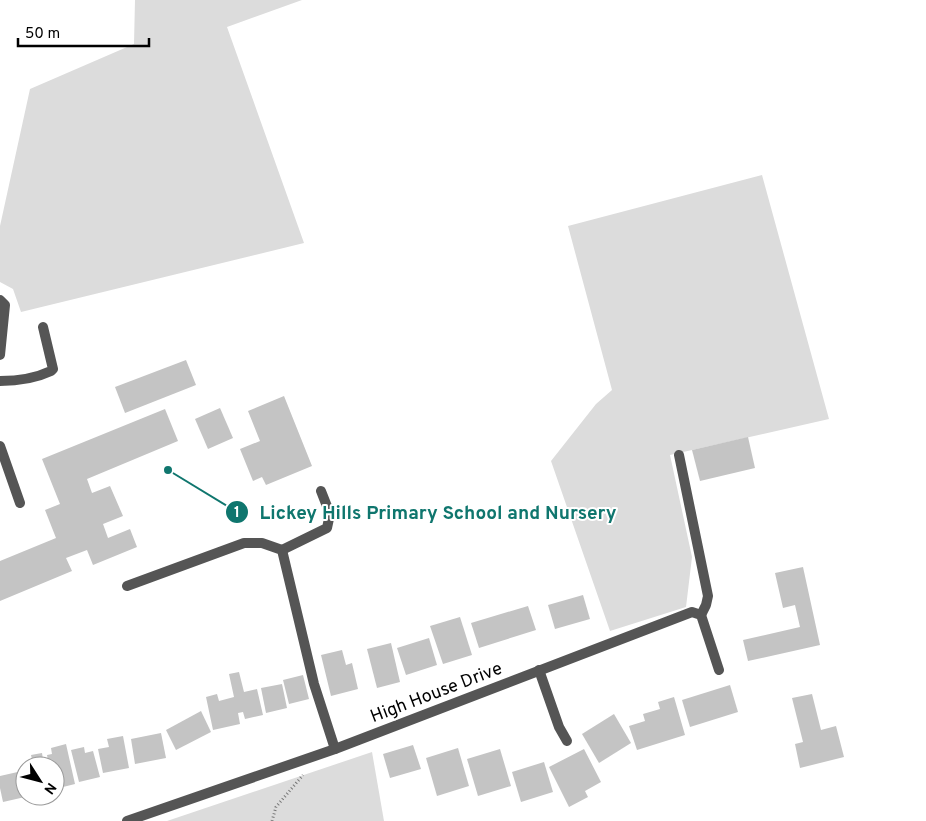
<svg xmlns="http://www.w3.org/2000/svg" width="926" height="821" font-family="Overpass,sans-serif">
	<style>
		.green { fill: #dcdcdc }
		.building { fill: #c4c4c4 }
		.lines { fill: none; stroke-linecap: round; stroke-linejoin: round }
		.path { stroke: #777; stroke-width: 3; stroke-dasharray: 1 2.5; stroke-linecap: butt }
		.service { stroke: #555; stroke-width: 10 }
		.minor { stroke: #555; stroke-width: 10 }
		.labels { text-anchor: middle; stroke-width: 4; stroke-linejoin: round; paint-order: stroke }
		.street-label { font-size: 18px; fill: #000; stroke: #fff }
		.leader { fill: none; stroke: #0f766e; stroke-width: 2 }
		.callout-dot { fill: #0f766e; stroke: #fff; stroke-width: 2 }
		.mark-label { font-size: 15px; text-anchor: middle; font-weight: bold; fill: #fff }
		.callout-label { font-size: 19px; text-anchor: middle; font-weight: bold; fill: #0f766e; stroke: #fff; stroke-width: 4; stroke-linejoin: round; paint-order: stroke }
	</style>
	<rect width="100%" height="100%" fill="#fff"/>
	<g class="green">
		<polygon points="135,0 302,0 227,27 304,243 21,312 13,289 0,282 0,226 30,89 134,44"/>
		<polygon points="762,175 829,419 670,455 692,557 686,607 610,631 551,461 596,404 612,390 568,226"/>
		<polygon points="372,752 384,821 167,821"/>
	</g>
	<g class="building">
		<polygon points="186,360 196,385 125,413 115,387"/>
		<polygon points="284,396 312,466 266,485 262,477 253,481 240,449 260,441 248,411"/>
		<polygon points="220,408 233,438 208,449 195,419"/>
		<polygon points="165,409 178,441 87,479 92,493 110,486 123,516 103,524 108,538 130,529 137,547 93,565 87,550 66,558 72,571 0,601 0,561 56,538 45,510 60,504 42,459"/>
		<polygon points="748,437 755,468 700,481 692,450"/>
		<polygon points="803,567 820,645 748,661 743,640 800,627 795,605 783,608 775,573"/>
		<polygon points="583,595 590,619 555,629 548,605"/>
		<polygon points="528,606 536,630 479,648 471,623"/>
		<polygon points="460,617 472,655 443,664 430,626"/>
		<polygon points="429,638 437,665 406,675 397,648"/>
		<polygon points="391,643 400,682 377,688 367,649"/>
		<polygon points="342,650 346,665 352,663 358,689 331,696 321,655"/>
		<polygon points="239,672 244,692 257,689 263,715 245,719 243,712 238,713 240,724 213,730 206,697 217,694 219,701 234,697 229,674"/>
		<polygon points="303,675 309,699 289,704 283,680"/>
		<polygon points="282,684 287,708 266,713 261,688"/>
		<polygon points="730,685 738,712 690,727 682,700"/>
		<polygon points="812,694 821,730 836,726 844,757 800,768 795,744 803,742 792,698"/>
		<polygon points="674,697 685,735 637,750 629,726 645,721 643,714 660,709 658,702"/>
		<polygon points="201,711 211,732 176,750 166,730"/>
		<polygon points="614,714 631,743 599,763 582,734"/>
		<polygon points="161,733 166,758 135,764 131,739"/>
		<polygon points="123,736 129,768 103,773 98,749 109,747 107,739"/>
		<polygon points="66,744 75,784 55,789 55,766 49,766 47,755 52,754 51,748"/>
		<polygon points="413,745 421,769 390,778 383,754"/>
		<polygon points="84,747 85,753 93,751 100,777 79,782 71,750"/>
		<polygon points="458,748 469,786 437,796 426,758"/>
		<polygon points="500,749 511,786 478,796 467,759"/>
		<polygon points="584,749 601,782 585,791 588,797 569,807 549,767"/>
		<polygon points="42,753 44,766 28,766 33,764 31,755"/>
		<polygon points="544,762 553,792 521,802 512,772"/>
		<polygon points="22,771 25,771 25,797 3,802 0,788 0,776"/>
	</g>
	<g class="lines">
		<polyline class="path" points="272,821 276,807 303,775"/>
		<g class="service">
			<polyline points="0,300 5,305 0,355"/>
			<path d="M0,381C18,381 34,379 51,371L53,369L43,327"/>
			<polyline points="0,446 20,503"/>
			<polyline points="679,455 708,596 706,605 701,615"/>
			<polyline points="282,550 327,528 330,514 321,491"/>
			<polyline points="127,586 244,543 262,543 282,550 314,684 335,749"/>
			<polyline points="539,670 559,727 567,741"/>
		</g>
		<polyline class="minor" points="127,821 335,749 692,612 701,615 719,670"/>
	</g>
	<g class="labels">
		<g class="street-label">
			<text transform="translate(436 692) rotate(-21)" y="6">High House Drive</text>
		</g>
	</g>
	<path class="leader" d="M168 470L237 512"/>
	<g class="callout-dot">
		<circle cx="168" cy="470" r="5"/>
		<circle cx="237" cy="512" r="12"/>
	</g>
	<g class="mark-label">
		<text x="237" y="517">1</text>
	</g>
	<g class="callout-label">
		<text x="438" y="519">Lickey Hills Primary School and Nursery</text>
	</g>
	<g transform="translate(40 781) rotate(126)"><circle r="24" fill="#ffffff" stroke="#999999"/>
	<path d="M0-4L9 19L0 12L-9 19Z" fill="#000000"/>
	<text y="-8" font-size="14" font-weight="bold" text-anchor="middle" fill="#000000">N</text>
	</g>
	<path d="M18 38v8h131v-8" fill="none" stroke="#000000" stroke-width="2.5"/>
	<text x="25" y="38" font-size="15" fill="#000000" stroke="#ffffff" stroke-width="4" paint-order="stroke">50 m</text>
</svg>
